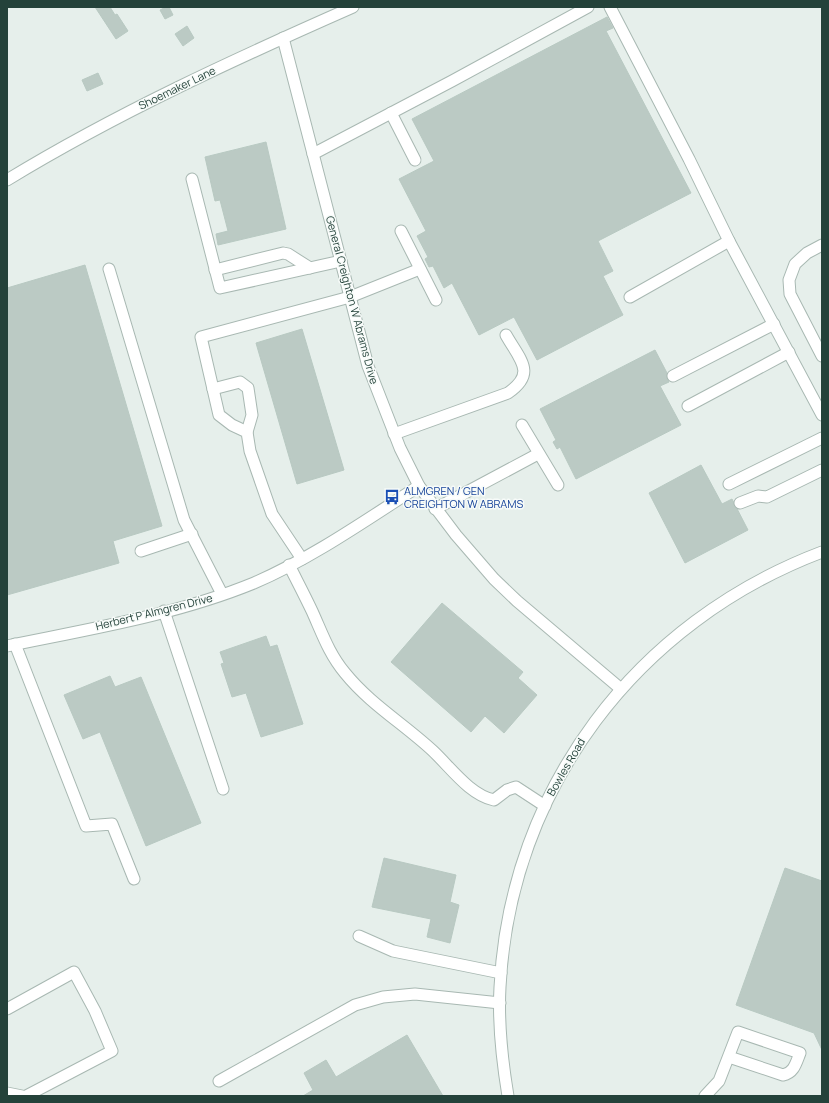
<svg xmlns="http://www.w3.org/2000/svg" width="829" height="1103" font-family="Manrope,sans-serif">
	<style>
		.building { fill: #bbcac4; stroke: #b8c9c2 }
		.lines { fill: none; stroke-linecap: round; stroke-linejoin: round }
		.minor-casing { stroke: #a8b8b2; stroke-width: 13 }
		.minor { stroke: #fff; stroke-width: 11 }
		.labels { text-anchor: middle; stroke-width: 3; stroke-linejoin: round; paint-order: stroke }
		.street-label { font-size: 11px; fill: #24423a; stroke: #f7fbf9 }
		.transit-label { font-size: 11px; fill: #164399; stroke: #f7fbf9; text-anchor: start }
	</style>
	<rect width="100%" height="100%" fill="#e6efeb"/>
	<g class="building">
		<polygon points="95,7 110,7 115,15 117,14 128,31 116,39"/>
		<polygon points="166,7 169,7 173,15 165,19 160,10"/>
		<polygon points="607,17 613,28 606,31 691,193 598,241 613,271 603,276 623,315 537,360 514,317 479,335 452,283 444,288 433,266 429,267 425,259 428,257 417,236 426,231 399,179 434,161 412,119"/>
		<polygon points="187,26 194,38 183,46 175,34"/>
		<polygon points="98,73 103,84 87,91 82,80"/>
		<polygon points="266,142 286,229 218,245 216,234 228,231 220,200 215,201 205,157"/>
		<polygon points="85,265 162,526 113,541 119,563 7,595 7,288"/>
		<polygon points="302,329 344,470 297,484 256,343"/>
		<polygon points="655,350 667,373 667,379 669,382 660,386 681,425 576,479 560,447 557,449 553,442 556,440 540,409"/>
		<polygon points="701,465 722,504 732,499 748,530 685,563 649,493"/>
		<polygon points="442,603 523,672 518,678 537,695 504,733 485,716 471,732 391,662"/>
		<polygon points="266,636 270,647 277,645 303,724 261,737 246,693 232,697 221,664 224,663 220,652"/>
		<polygon points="110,676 115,687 141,677 201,823 146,846 100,732 83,739 64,695"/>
		<polygon points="384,858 456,875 450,902 459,905 450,943 427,937 431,919 372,907"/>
		<polygon points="785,868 822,881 822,1050 814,1033 736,1005"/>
		<polygon points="407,1035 443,1096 303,1096 313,1090 304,1073 326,1060 336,1077"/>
	</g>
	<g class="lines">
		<defs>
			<g id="minor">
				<polyline points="610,7 689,159 729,241 822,415"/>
				<polyline points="283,38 368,366 400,448 419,486 456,535 494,579 517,601 621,689"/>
				<polyline points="391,113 415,160"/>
				<polyline points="313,154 452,81 588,7"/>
				<polyline points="192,179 220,288 341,261"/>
				<path d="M7,180C117,113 235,59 353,7"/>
				<polyline points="401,231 436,300"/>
				<polyline points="822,245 807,253 795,264 789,280 790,294 822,356"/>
				<polyline points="109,269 184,520 222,594"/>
				<polyline points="215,270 283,253 288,254 310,268"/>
				<polyline points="630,297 729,241"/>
				<polyline points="673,376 774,324"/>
				<polyline points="213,389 240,382 248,388 252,415 247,432"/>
				<polyline points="688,406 789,352"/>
				<polyline points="522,425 558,485"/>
				<path d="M394,434L508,393C537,373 520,360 506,335"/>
				<polyline points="729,484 822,438"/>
				<polyline points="740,503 758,496 767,497 822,470"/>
				<polyline points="435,509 538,454"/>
				<polyline points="141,551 192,534"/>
				<polyline points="302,559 272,514 250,451 247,432 232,425 219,415 201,337 350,297 420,269"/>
				<path d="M289,565C297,581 305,596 312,611C322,633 329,654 345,673C370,704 404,724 433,751C451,768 470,795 494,800L507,790L516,787L545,806"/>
				<polyline points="164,611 223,789"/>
				<polyline points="15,644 86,826 112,824 134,879"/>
				<path d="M7,646C89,629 176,615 254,583C312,558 366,520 419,486"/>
				<polyline points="359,936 393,951 501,973"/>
				<polyline points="7,1009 74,972 95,1011 112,1051 26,1096"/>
				<polyline points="219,1081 355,1005 383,997 415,994 500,1003"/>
				<polyline points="7,1093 22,1096"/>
				<path d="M508,1096C502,1060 498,1023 500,987C510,788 637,622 822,552"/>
				<path d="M705,1096L719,1081L738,1032L800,1053C796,1063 794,1073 783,1075L729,1057"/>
			</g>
		</defs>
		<use href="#minor" class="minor-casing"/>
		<use href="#minor" class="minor"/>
	</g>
	<defs>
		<symbol id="bus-bare" viewBox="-9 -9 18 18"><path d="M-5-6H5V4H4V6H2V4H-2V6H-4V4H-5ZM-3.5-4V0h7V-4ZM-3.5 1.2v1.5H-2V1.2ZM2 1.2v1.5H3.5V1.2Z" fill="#1a4fb4" stroke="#f7fbf9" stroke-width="2.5" paint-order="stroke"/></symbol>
	</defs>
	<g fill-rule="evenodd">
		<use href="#bus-bare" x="381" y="486" width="22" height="22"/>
	</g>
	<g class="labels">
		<g class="street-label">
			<text transform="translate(177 88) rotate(-26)" y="4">Shoemaker Lane</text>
			<text transform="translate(352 300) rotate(75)" y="4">General Creighton W Abrams Drive</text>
			<text transform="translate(154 612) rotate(-14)" y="4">Herbert P Almgren Drive</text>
			<text transform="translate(566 767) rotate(-60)" y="4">Bowles Road</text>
		</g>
		<g class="transit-label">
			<text x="404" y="495">ALMGREN / GEN<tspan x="404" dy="13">CREIGHTON W ABRAMS</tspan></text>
		</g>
	</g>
	<rect width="829" height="1103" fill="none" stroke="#24423a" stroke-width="16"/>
</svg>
